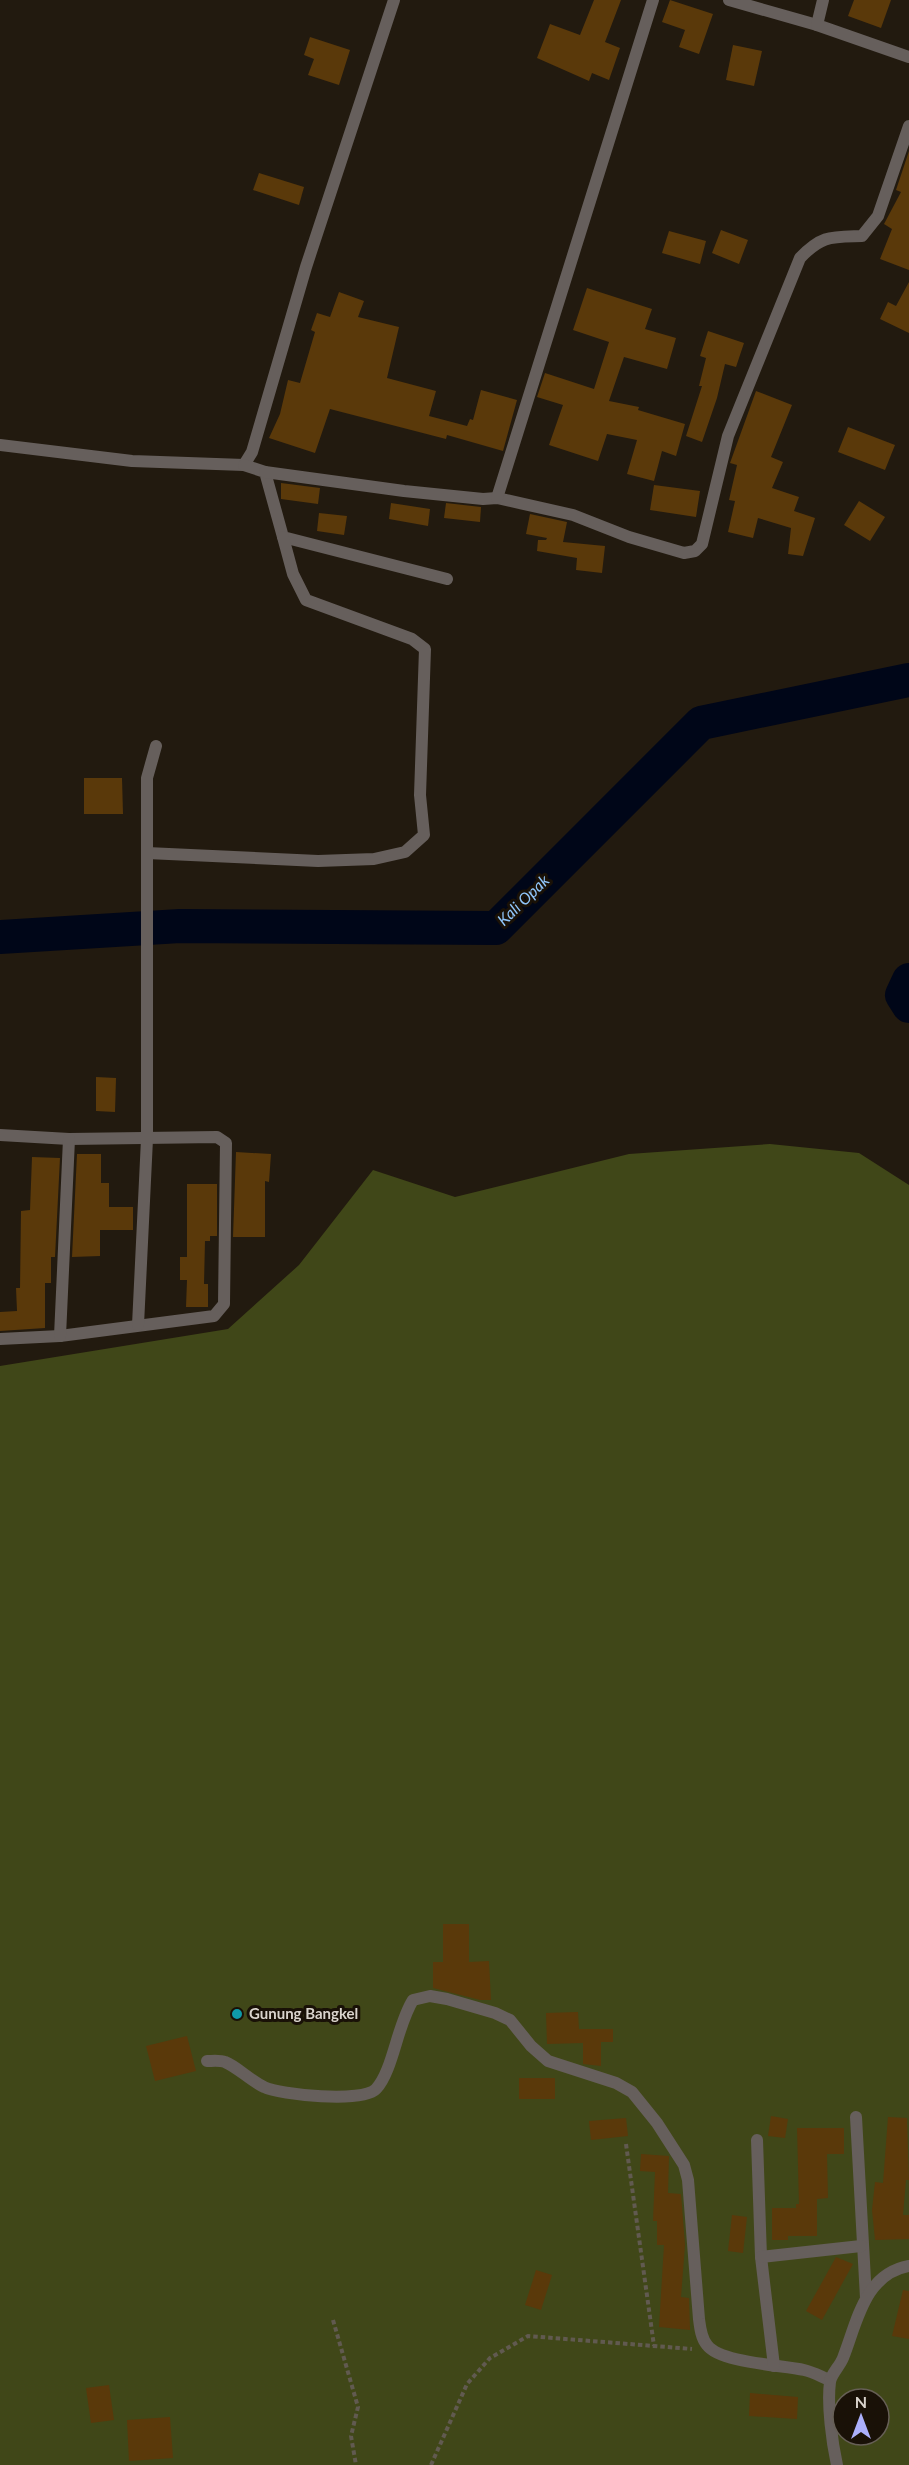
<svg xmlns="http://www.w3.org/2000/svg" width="909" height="2465" font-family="Lato,sans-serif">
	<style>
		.green { fill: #404718; fill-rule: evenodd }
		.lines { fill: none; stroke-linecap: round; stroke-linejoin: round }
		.river { stroke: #000618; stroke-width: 34 }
		.building { fill: #5a390a }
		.path { stroke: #615a50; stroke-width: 4; stroke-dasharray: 4.5 3; stroke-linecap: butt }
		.street { stroke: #665f5c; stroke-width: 12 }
		.culture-dot { fill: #0f9aa8; stroke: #191107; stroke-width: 2 }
		.labels { text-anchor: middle; stroke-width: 6; stroke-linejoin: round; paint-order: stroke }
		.poi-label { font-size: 15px; font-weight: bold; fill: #dad4cd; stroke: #191107; text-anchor: start }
		.water-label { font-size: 16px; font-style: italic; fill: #90c5f9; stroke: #191107 }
	</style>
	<rect width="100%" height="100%" fill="#221a0f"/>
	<path class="green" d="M770,1144L859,1153L909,1185V2465H0V1366L228,1329L299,1265L373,1170L455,1197L629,1154ZM843,2399H879V2435H843Z"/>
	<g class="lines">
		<g class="river">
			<polyline points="0,937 180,926 496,928 701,723 909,680"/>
			<polyline points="909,980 902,995 909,1006"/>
		</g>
	</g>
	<g class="building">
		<polygon points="594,0 621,0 605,42 620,48 609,80 592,73 589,81 537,58 550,24 580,35"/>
		<polygon points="670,0 713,14 699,54 679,47 685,30 662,22"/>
		<polygon points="854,0 891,0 881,28 848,16"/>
		<polygon points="310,37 350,50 339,85 308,75 314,59 304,55"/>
		<polygon points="733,45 762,51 754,86 726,80"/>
		<polygon points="909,151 909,270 880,259 892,229 884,224 901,192 896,190"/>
		<polygon points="259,173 304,187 299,205 253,190"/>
		<polygon points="721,230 748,240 739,264 712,253"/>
		<polygon points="669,231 706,241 700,264 662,253"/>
		<polygon points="909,282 909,333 880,319 888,302 896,306"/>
		<polygon points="587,288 652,309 645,329 676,338 667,369 624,357 609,401 639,407 638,410 685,424 676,456 662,451 654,481 627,474 637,440 607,434 598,461 549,445 563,405 537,397 545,373 594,389 609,342 573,330"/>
		<polygon points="339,292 364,301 358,317 399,327 387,378 436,391 429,416 467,426 470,419 473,420 481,390 517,400 503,451 447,435 446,439 330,409 315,453 269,438 280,414 288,380 300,383 315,332 311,330 317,313 330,317"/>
		<polygon points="708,331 744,343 736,367 725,364 717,398 702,442 686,436 702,386 699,386 706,358 700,356"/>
		<polygon points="756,391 792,405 771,457 783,462 772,488 799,497 794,511 815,518 803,556 788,554 791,528 758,518 753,538 728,532 735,501 729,500 737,465 730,463"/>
		<polygon points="848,427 895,445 885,470 838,452"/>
		<polygon points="281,483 320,488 318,504 281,499"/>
		<polygon points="654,485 700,491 696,517 650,510"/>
		<polygon points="859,501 885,517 870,541 844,525"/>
		<polygon points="391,503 430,509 428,526 389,519"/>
		<polygon points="446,503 481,507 480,522 444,518"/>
		<polygon points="319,513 347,516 344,535 317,531"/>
		<polygon points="530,514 567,522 563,542 605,546 602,573 576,570 577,558 537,551 538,540 546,540 547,538 526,534"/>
		<polygon points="84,778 122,778 123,814 84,814"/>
		<polygon points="96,1077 116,1078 115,1112 96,1111"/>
		<polygon points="236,1152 271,1154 269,1182 265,1181 265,1237 233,1237"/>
		<polygon points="77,1154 101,1154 101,1183 109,1183 109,1207 133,1207 133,1230 100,1230 100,1256 72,1257"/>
		<polygon points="32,1157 60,1158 55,1257 51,1257 51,1283 45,1283 45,1328 0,1331 0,1312 17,1311 16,1288 20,1288 21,1211 30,1210"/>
		<polygon points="187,1184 217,1184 217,1236 210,1236 210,1241 205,1241 204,1284 208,1284 208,1307 186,1307 187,1280 180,1280 180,1257 187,1257"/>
		<polygon points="443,1924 469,1924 469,1962 489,1961 491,2000 480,2000 433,1988 433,1962 443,1962"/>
		<polygon points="578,2012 579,2029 613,2029 613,2042 601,2042 601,2066 583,2064 583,2043 547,2044 546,2013"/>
		<polygon points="187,2036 196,2071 155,2081 146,2046"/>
		<rect x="519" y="2078" width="36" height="21"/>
		<polygon points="771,2116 788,2119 785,2138 768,2136"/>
		<polygon points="888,2117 907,2118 909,2180 906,2180 903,2215 909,2215 909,2239 875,2240 872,2210 875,2182 883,2183"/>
		<polygon points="626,2118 628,2136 591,2140 589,2121"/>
		<polygon points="797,2128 844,2128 844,2154 827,2154 828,2198 817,2199 817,2236 788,2236 788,2240 772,2240 772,2208 796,2208 796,2204 799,2204"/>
		<polygon points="641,2154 669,2156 668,2193 681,2194 685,2245 681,2297 689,2298 690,2330 659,2327 664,2245 657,2245 657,2221 653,2221 655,2172 640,2171"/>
		<polygon points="732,2215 747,2217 743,2253 728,2251"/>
		<polygon points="836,2257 853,2264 822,2320 806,2311"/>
		<polygon points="536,2270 552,2275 541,2310 525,2305"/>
		<polygon points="903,2290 909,2291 909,2339 892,2336"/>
		<polygon points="109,2385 114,2420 91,2423 86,2388"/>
		<polygon points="750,2393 798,2397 797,2419 749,2416"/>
		<polygon points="170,2417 173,2458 129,2461 127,2420"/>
	</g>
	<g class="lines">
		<g class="path">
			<polyline points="626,2144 654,2346"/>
			<polyline points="333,2320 358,2407 351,2436 356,2465"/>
			<polyline points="431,2465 467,2384 490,2358 528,2336 692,2349"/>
		</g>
		<g class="street">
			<polyline points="729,0 817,25"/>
			<polyline points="823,0 817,25 909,57"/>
			<polyline points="0,445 132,461 244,465 252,452 306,267 394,0"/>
			<polyline points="244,465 265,472 283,537 447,579"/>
			<path d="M265,472L404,491L483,499L497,498L573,515L629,537L684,553L695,551L702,544L728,436L800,258C822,235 831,237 862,236L878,216L909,126"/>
			<polyline points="497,498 653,0"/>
			<polyline points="147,853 318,861 374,859 405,852 424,835 420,795 425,649 412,639 306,600 293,574 283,537"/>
			<polyline points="0,1135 69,1139 217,1137 226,1143 224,1304 214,1316 60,1336 0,1339"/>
			<polyline points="138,1325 147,1139 147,778 156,746"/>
			<polyline points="60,1336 69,1139"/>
			<path d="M207,2061C212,2061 220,2060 225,2062C236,2066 251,2081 264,2087C280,2095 363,2103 376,2089C393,2071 397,2025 413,2000L430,1996L447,1999L495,2013L510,2020L531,2046L548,2061L616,2083L632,2092L657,2123L684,2165L688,2180L699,2319C700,2327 701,2338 707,2345C720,2363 782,2365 804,2370C813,2372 822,2377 830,2380"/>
			<polyline points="856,2117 866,2298"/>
			<polyline points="757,2140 761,2257 774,2366"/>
			<polyline points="761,2257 861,2246"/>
			<path d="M837,2465C832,2442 827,2405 830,2382C831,2374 840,2366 843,2358C857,2323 864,2274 909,2266"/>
		</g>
	</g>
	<circle class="culture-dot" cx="237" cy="2014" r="6"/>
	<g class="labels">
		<g class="poi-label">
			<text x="249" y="2019">Gunung Bangkel</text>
		</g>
		<g class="water-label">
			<text transform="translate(523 900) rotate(-44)" y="6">Kali Opak</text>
		</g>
	</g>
	<g transform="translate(861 2417)"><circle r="28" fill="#191107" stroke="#665f56" stroke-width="1.5"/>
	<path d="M0-4.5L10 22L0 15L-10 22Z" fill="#abaffb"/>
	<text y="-9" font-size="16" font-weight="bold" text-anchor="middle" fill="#dad4cd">N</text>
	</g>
</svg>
